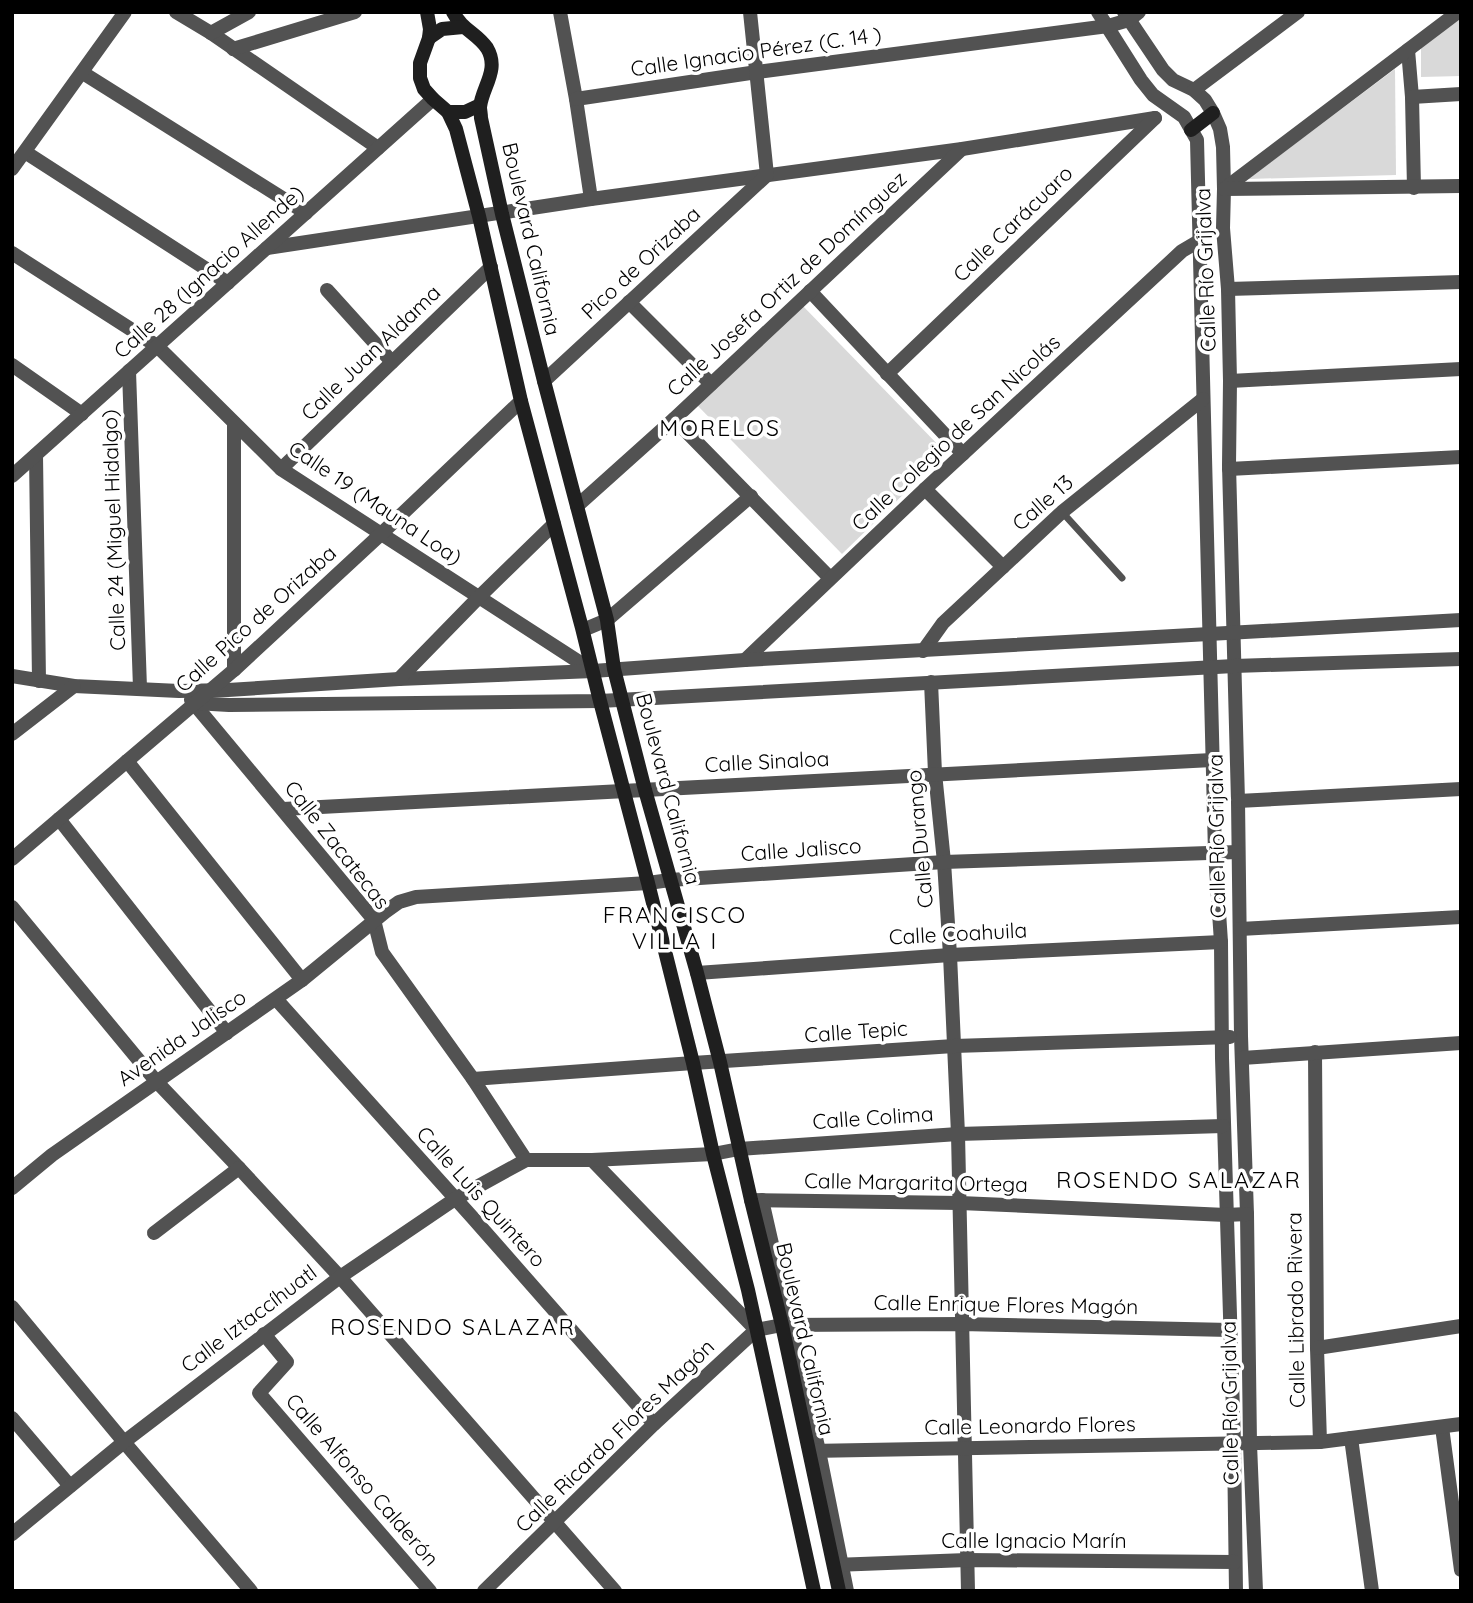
<svg xmlns="http://www.w3.org/2000/svg" width="1473" height="1603" font-family="Quicksand,sans-serif">
	<style>
		.green { fill: #d9d9d9 }
		.lines { fill: none; stroke-linecap: round; stroke-linejoin: round }
		.lane { stroke: #525252; stroke-width: 7 }
		.street { stroke: #525252; stroke-width: 14 }
		.secondary { stroke: #1f1f1f; stroke-width: 14 }
		.labels { text-anchor: middle; stroke-width: 7; stroke-linejoin: round; paint-order: stroke }
		.street-label { font-size: 21px; fill: #000; stroke: #fff }
		.neighbourhood-label { font-size: 23px; letter-spacing: 2px; fill: #000; stroke: #fff }
	</style>
	<rect width="100%" height="100%" fill="#fff"/>
	<g class="green">
		<polygon points="1461,16 1461,76 1421,77 1421,47"/>
		<polygon points="1395,69 1396,175 1248,179"/>
		<polygon points="801,304 946,453 842,554 697,405"/>
	</g>
	<g class="lines">
		<polyline class="lane" points="1062,512 1122,578"/>
		<g class="street">
			<polyline points="176,12 211,33 378,148"/>
			<polyline points="560,12 576,99 591,199"/>
			<polyline points="1098,12 1141,80 1153,95 1184,117 1197,140 1215,853 1221,942 1222,1058 1234,1444 1236,1591"/>
			<polyline points="1124,12 1163,70 1173,80 1194,90 1205,100 1213,113 1220,129 1223,147 1224,189 1223,228 1228,289 1230,381 1229,465 1238,801 1241,1036 1247,1214 1250,1444 1256,1591"/>
			<polyline points="211,33 249,12"/>
			<polyline points="233,49 355,12"/>
			<polyline points="1408,50 1412,97 1414,188"/>
			<polyline points="83,73 306,213"/>
			<polyline points="1194,90 1298,12"/>
			<polyline points="1412,97 1461,94"/>
			<polyline points="576,99 757,72 1108,26 1129,20 1139,12"/>
			<polyline points="25,152 228,283"/>
			<polyline points="12,169 125,12"/>
			<polyline points="1224,189 1458,12"/>
			<polyline points="1224,189 1461,186"/>
			<polyline points="267,248 591,199 962,149 1155,118"/>
			<polyline points="12,253 157,346 281,469 593,671"/>
			<polyline points="1228,289 1461,282"/>
			<polyline points="327,290 392,362"/>
			<polyline points="810,291 963,454"/>
			<polyline points="629,302 711,384"/>
			<polyline points="12,365 82,414"/>
			<polyline points="129,371 140,688"/>
			<polyline points="887,374 1155,118"/>
			<polyline points="544,381 767,175 750,12"/>
			<polyline points="1230,381 1461,369"/>
			<polyline points="674,419 830,578"/>
			<polyline points="36,455 39,681"/>
			<polyline points="281,469 491,267"/>
			<polyline points="1229,469 1461,457"/>
			<polyline points="12,476 433,99"/>
			<polyline points="925,489 1003,567"/>
			<polyline points="577,506 674,419 962,149"/>
			<polyline points="583,630 607,620 751,496"/>
			<polyline points="923,651 943,623 1062,512 1203,399"/>
			<polyline points="745,660 925,489 1182,251 1199,241"/>
			<polyline points="234,670 234,423"/>
			<polyline points="12,676 74,686 179,691 228,690 399,679 593,671 745,660 1461,620"/>
			<polyline points="399,679 479,597 554,524"/>
			<polyline points="931,682 935,773 944,862 950,955 958,1134 968,1591"/>
			<polyline points="191,700 374,920 382,952 473,1079 526,1160"/>
			<polyline points="195,703 229,705 600,701 1234,666 1461,659"/>
			<polyline points="12,734 74,686"/>
			<polyline points="127,761 302,980"/>
			<polyline points="1238,801 1461,789"/>
			<polyline points="283,809 1212,760"/>
			<polyline points="59,819 227,1033"/>
			<polyline points="12,859 234,670 381,534 521,401"/>
			<polyline points="12,907 156,1081 239,1168 340,1277 615,1591"/>
			<polyline points="1240,929 1461,917"/>
			<polyline points="697,973 950,955 1221,942"/>
			<polyline points="276,999 472,1217 654,1424"/>
			<polyline points="1315,1052 1317,1348 1320,1442"/>
			<polyline points="1242,1058 1461,1043"/>
			<polyline points="473,1079 693,1063 954,1046 1230,1037"/>
			<polyline points="592,1160 756,1330"/>
			<polyline points="12,1188 52,1155 302,980 385,912 399,902 416,897 648,883 670,880 944,862 1238,852"/>
			<polyline points="751,1200 960,1203 1226,1215 1247,1214"/>
			<polyline points="762,1200 819,1451 847,1591"/>
			<polyline points="154,1233 239,1168"/>
			<polyline points="12,1307 124,1442 251,1591"/>
			<polyline points="264,1334 287,1362 259,1393 430,1591"/>
			<polyline points="1317,1348 1461,1326"/>
			<polyline points="12,1418 70,1486"/>
			<polyline points="1442,1427 1461,1570"/>
			<polyline points="1351,1438 1372,1591"/>
			<polyline points="810,1451 1320,1442 1461,1424"/>
			<polyline points="12,1534 124,1442 340,1277 455,1199 526,1160 592,1160 713,1154 739,1149 958,1134 1223,1126"/>
			<polyline points="834,1565 967,1560 1235,1562"/>
			<polyline points="484,1591 654,1424 756,1330 782,1325 961,1324 1230,1330"/>
		</g>
		<g class="secondary">
			<polyline points="427,12 430,29 429,38 420,63 420,78 424,89 433,99 448,112 456,129 479,216 521,401 582,628 600,701 648,883 693,1063 713,1154 748,1290 814,1591"/>
			<path d="M453,12C462,30 477,33 487,48C500,70 482,87 480,107C480,110 481,114 481,118L502,214L544,381L607,620L614,669L645,790L697,973L720,1062L751,1200L782,1325L839,1591"/>
			<polyline points="429,38 442,29 463,27"/>
			<polyline points="448,112 465,112 480,105"/>
			<polyline points="1191,130 1213,113"/>
		</g>
	</g>
	<g class="labels">
		<g class="street-label">
			<text transform="translate(756 52) rotate(-8)" y="7">Calle Ignacio Pérez (C. 14 )</text>
			<text transform="translate(1013 224) rotate(-44)" y="7">Calle Carácuaro</text>
			<text transform="translate(531 239) rotate(77)" y="7">Boulevard California</text>
			<text transform="translate(641 263) rotate(-43)" y="7">Pico de Orizaba</text>
			<text transform="translate(1206 270) rotate(-92)" y="7">Calle Río Grijalva</text>
			<text transform="translate(209 272) rotate(-42)" y="7">Calle 28 (Ignacio Allende)</text>
			<text transform="translate(787 284) rotate(-43)" y="7">Calle Josefa Ortiz de Domínguez</text>
			<text transform="translate(371 353) rotate(-44)" y="7">Calle Juan Aldama</text>
			<text transform="translate(956 433) rotate(-43)" y="7">Calle Colegio de San Nicolás</text>
			<text transform="translate(375 503) rotate(34)" y="7">Calle 19 (Mauna Loa)</text>
			<text transform="translate(1043 503) rotate(-41)" y="7">Calle 13</text>
			<text transform="translate(114 530) rotate(-92)" y="7">Calle 24 (Miguel Hidalgo)</text>
			<text transform="translate(256 619) rotate(-42)" y="7">Calle Pico de Orizaba</text>
			<text transform="translate(767 762) rotate(-3)" y="7">Calle Sinaloa</text>
			<text transform="translate(668 789) rotate(75)" y="7">Boulevard California</text>
			<text transform="translate(1217 836) rotate(-91)" y="7">Calle Río Grijalva</text>
			<text transform="translate(920 839) rotate(-95)" y="7">Calle Durango</text>
			<text transform="translate(337 845) rotate(52)" y="7">Calle Zacatecas</text>
			<text transform="translate(801 850) rotate(-4)" y="7">Calle Jalisco</text>
			<text transform="translate(958 934) rotate(-3)" y="7">Calle Coahuila</text>
			<text transform="translate(856 1032) rotate(-4)" y="7">Calle Tepic</text>
			<text transform="translate(182 1038) rotate(-35)" y="7">Avenida Jalisco</text>
			<text transform="translate(873 1118) rotate(-4)" y="7">Calle Colima</text>
			<text transform="translate(916 1183) rotate(1)" y="7">Calle Margarita Ortega</text>
			<text transform="translate(481 1197) rotate(48)" y="7">Calle Luis Quintero</text>
			<text transform="translate(1006 1305) rotate(1)" y="7">Calle Enrique Flores Magón</text>
			<text transform="translate(1296 1310) rotate(-91)" y="7">Calle Librado Rivera</text>
			<text transform="translate(249 1319) rotate(-37)" y="7">Calle Iztaccíhuatl</text>
			<text transform="translate(805 1339) rotate(77)" y="7">Boulevard California</text>
			<text transform="translate(1230 1403) rotate(-91)" y="7">Calle Río Grijalva</text>
			<text transform="translate(1030 1426) rotate(-1)" y="7">Calle Leonardo Flores</text>
			<text transform="translate(615 1436) rotate(-44)" y="7">Calle Ricardo Flores Magón</text>
			<text transform="translate(362 1480) rotate(49)" y="7">Calle Alfonso Calderón</text>
			<text x="1034" y="1548">Calle Ignacio Marín</text>
		</g>
		<g class="neighbourhood-label">
			<text x="720" y="436">MORELOS</text>
			<text x="675" y="923">FRANCISCO<tspan x="675" dy="26">VILLA I</tspan></text>
			<text x="1179" y="1188">ROSENDO SALAZAR</text>
			<text x="453" y="1335">ROSENDO SALAZAR</text>
		</g>
	</g>
	<rect width="1473" height="1603" fill="none" stroke="#000000" stroke-width="28"/>
</svg>
